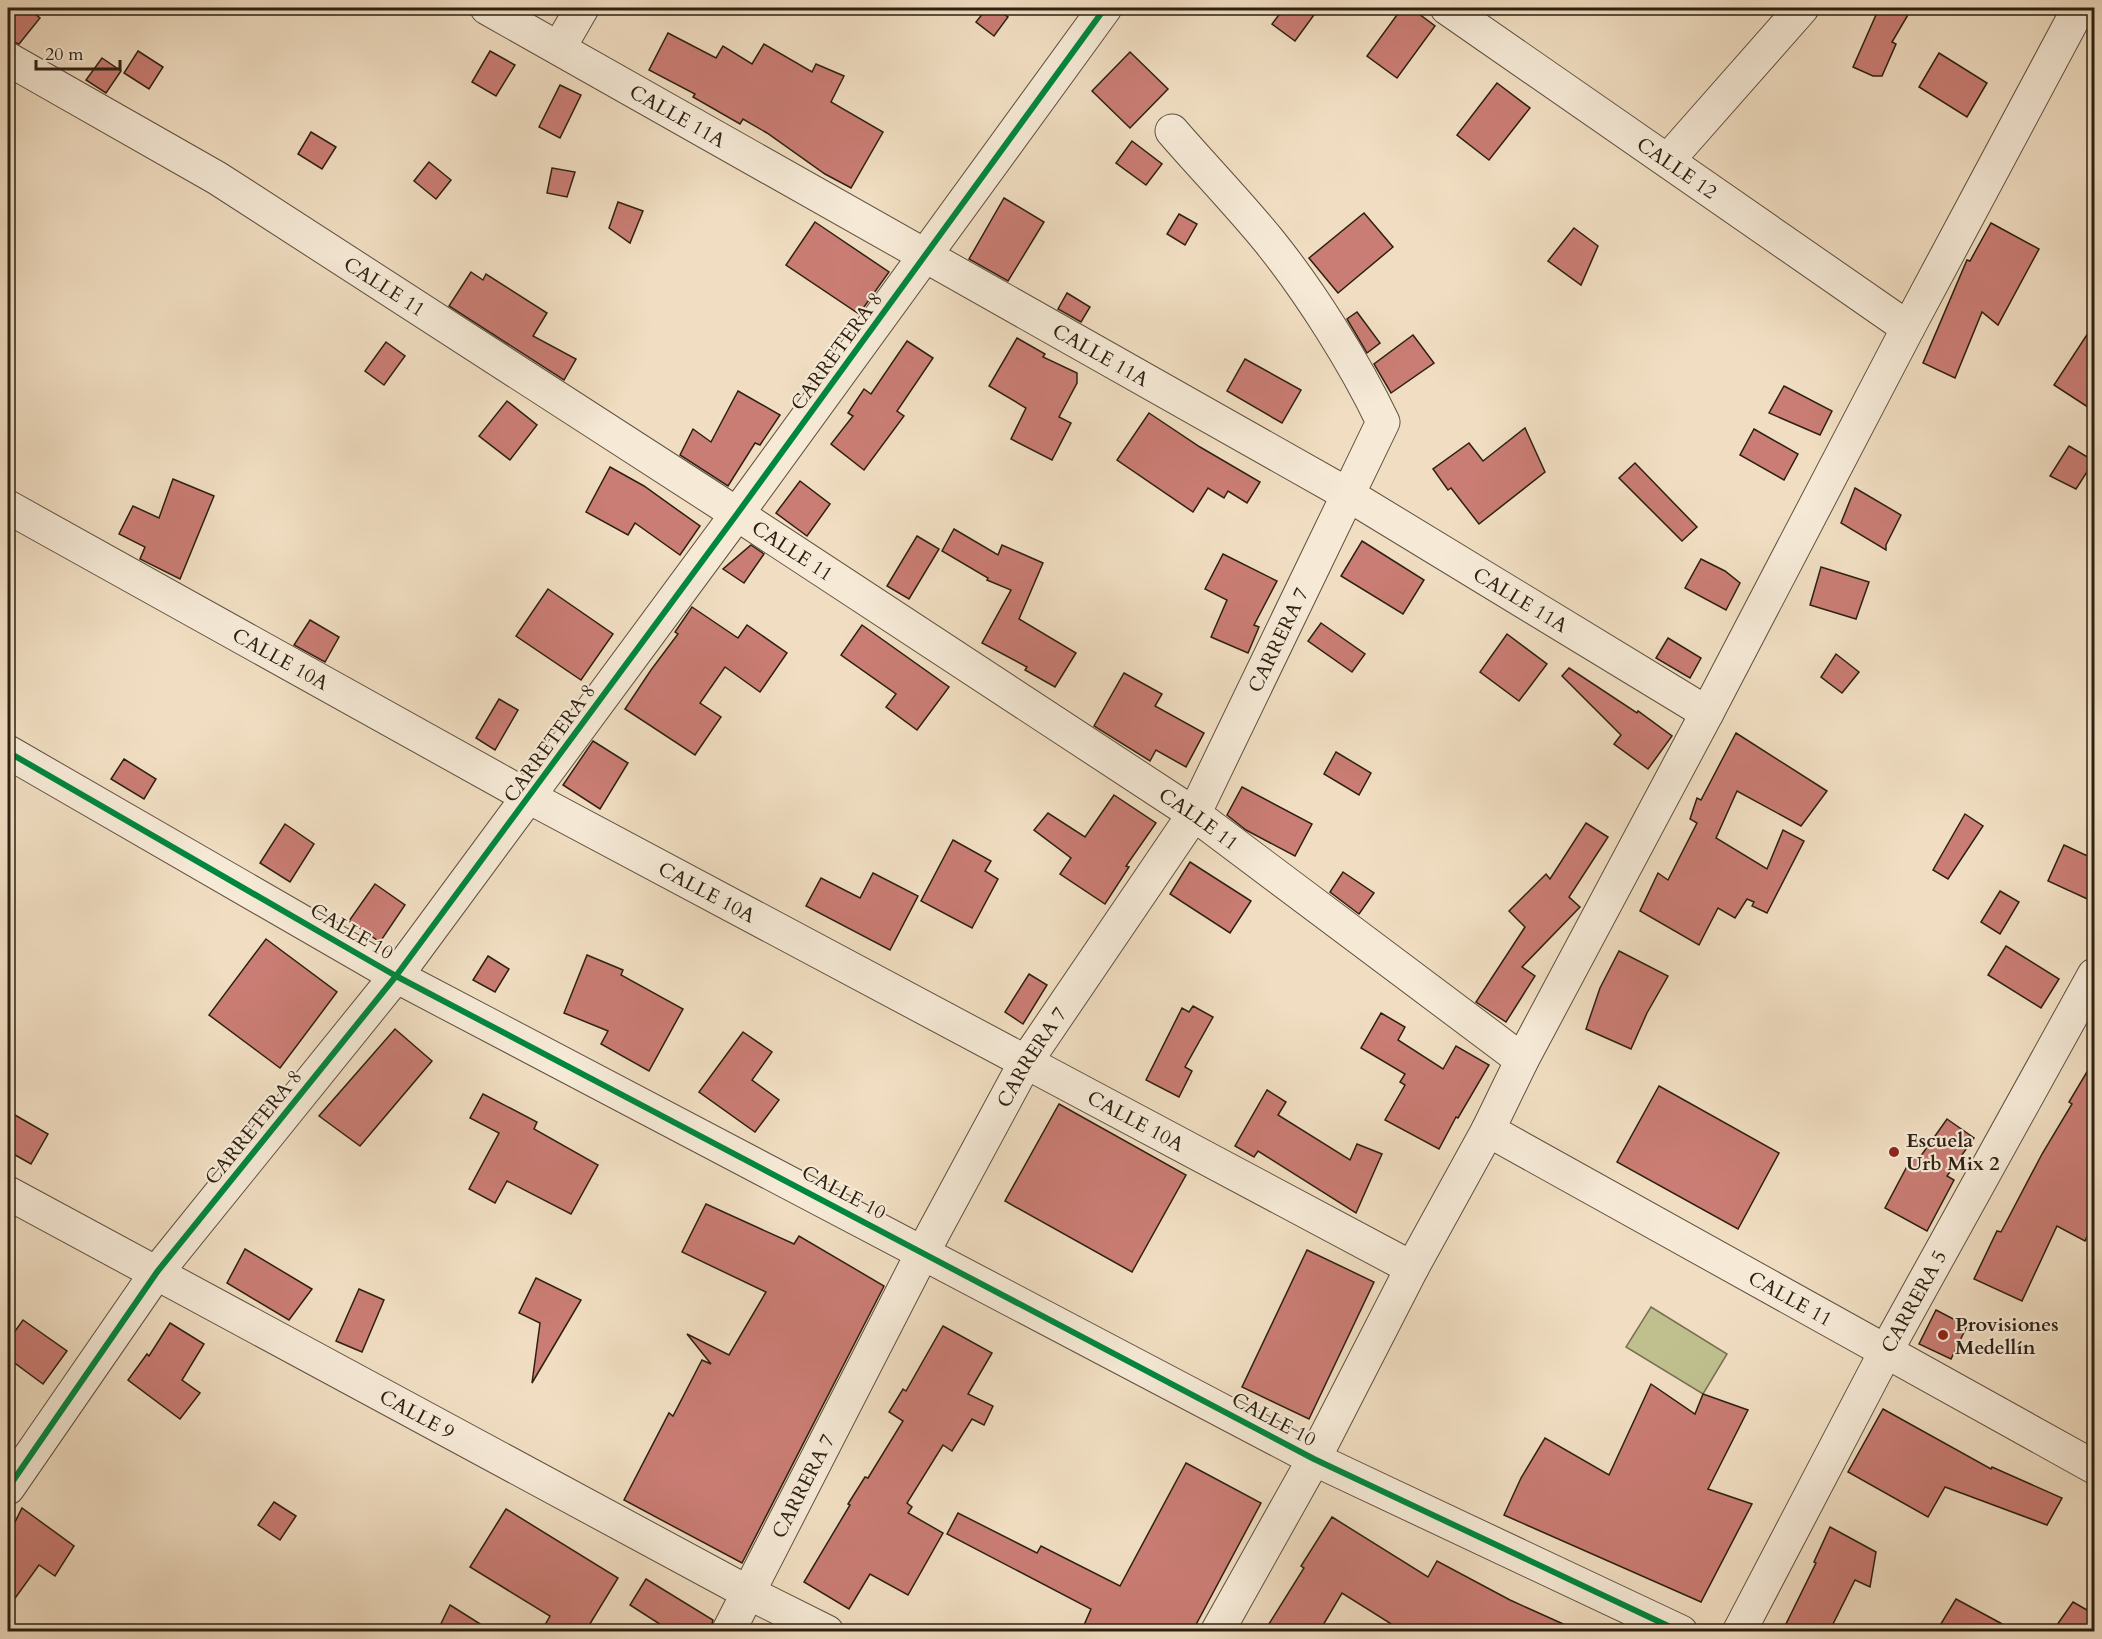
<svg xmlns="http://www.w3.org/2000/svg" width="2102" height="1639" font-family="Cardo,serif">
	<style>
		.green { fill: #c0c08f; stroke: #767050; stroke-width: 1.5 }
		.building { fill: #ca7d74; stroke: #2d2012; stroke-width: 1.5 }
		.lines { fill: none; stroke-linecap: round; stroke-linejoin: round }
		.minor-casing { stroke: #5e503e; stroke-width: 35 }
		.tertiary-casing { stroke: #5e503e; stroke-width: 35 }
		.minor { stroke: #f6ead7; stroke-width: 33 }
		.tertiary { stroke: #f6ead7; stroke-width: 33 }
		.cycleway-casing { stroke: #f6ead7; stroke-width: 10 }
		.cycleway { stroke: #00873e; stroke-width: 6 }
		.poi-dot { fill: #8f2418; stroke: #f6ead7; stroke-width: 2 }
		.labels { text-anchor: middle; stroke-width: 4.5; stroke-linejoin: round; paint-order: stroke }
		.street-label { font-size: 20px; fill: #2d2012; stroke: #f6ead7 }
		.poi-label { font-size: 20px; font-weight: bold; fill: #2d2012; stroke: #f6ead7; text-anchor: start }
	</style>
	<rect width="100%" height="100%" fill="#f1dec2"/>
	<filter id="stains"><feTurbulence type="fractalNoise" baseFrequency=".00333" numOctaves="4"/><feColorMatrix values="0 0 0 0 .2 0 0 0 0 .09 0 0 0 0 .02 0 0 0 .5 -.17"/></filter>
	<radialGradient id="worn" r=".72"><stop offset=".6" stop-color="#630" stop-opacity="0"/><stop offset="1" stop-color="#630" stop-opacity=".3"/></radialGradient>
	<polygon class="green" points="1651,1307 1727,1354 1703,1394 1626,1347"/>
	<g class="building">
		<polygon points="8,8 27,8 40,18 19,44 8,40"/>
		<polygon points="987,8 995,8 1008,17 994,36 976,22"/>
		<polygon points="1284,8 1319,8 1295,41 1272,24"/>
		<polygon points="1402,8 1411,8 1435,26 1397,78 1367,56"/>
		<polygon points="1879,8 1912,8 1892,42 1896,44 1882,76 1873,76 1853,67"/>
		<polygon points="668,33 716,58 723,46 752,64 764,44 812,72 816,64 844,76 831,102 883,132 851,188 825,174 767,133 743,119 740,124 693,97 695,94 649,70"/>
		<polygon points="138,51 163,67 149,89 124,73"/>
		<polygon points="490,51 515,65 496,96 472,82"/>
		<polygon points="1130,52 1168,89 1130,128 1092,91"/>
		<polygon points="1939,53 1987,83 1967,117 1919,87"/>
		<polygon points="102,58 121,71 106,93 86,80"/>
		<polygon points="1497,83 1530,108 1489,160 1457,135"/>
		<polygon points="560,85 581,95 560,138 539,127"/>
		<polygon points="311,132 336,147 322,169 298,154"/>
		<polygon points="1132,141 1162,164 1146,185 1116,163"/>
		<polygon points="429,162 451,180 436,199 414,181"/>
		<polygon points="552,168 575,172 567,197 547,193"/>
		<polygon points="1004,198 1044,222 1008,281 969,259"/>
		<polygon points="618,202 643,211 630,243 609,228"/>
		<polygon points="1364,213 1393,247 1338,293 1309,258"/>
		<polygon points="1179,214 1197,224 1185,245 1167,234"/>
		<polygon points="815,222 889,272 859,314 786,265"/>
		<polygon points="1991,223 2039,249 1998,325 1982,312 1955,378 1923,363 1967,260 1970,261"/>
		<polygon points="1574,228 1598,246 1581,285 1548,261"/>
		<polygon points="471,272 483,280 486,274 547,313 533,336 576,359 564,380 449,306"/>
		<polygon points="1067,293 1090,307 1081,322 1058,309"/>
		<polygon points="1357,312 1380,343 1367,353 1347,319"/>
		<polygon points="2094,324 2094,411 2054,385"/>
		<polygon points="1413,335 1434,363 1391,393 1374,364"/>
		<polygon points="1017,338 1045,354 1043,357 1077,373 1077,383 1059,417 1071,423 1052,460 1011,439 1026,408 989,386"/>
		<polygon points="907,341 933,358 897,411 904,416 864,470 831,444 853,416 848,413 864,389 871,394"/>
		<polygon points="386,342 405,356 384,385 365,371"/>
		<polygon points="1245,359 1301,390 1282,423 1227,391"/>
		<polygon points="1784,386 1832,411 1820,435 1769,413"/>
		<polygon points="738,391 780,415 760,445 755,443 728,486 680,455 693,429 711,442"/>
		<polygon points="507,401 537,425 510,460 479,436"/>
		<polygon points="1149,413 1200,447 1260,482 1247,503 1228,491 1224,498 1208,488 1193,512 1117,460"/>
		<polygon points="1525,428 1545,472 1479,524 1451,488 1448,490 1433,469 1469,443 1483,461"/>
		<polygon points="1754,429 1798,454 1784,480 1740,455"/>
		<polygon points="2069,446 2094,461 2076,489 2050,476"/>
		<polygon points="1635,463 1697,527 1682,541 1619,478"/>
		<polygon points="610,467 644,486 700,526 680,555 635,523 628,535 586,512"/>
		<polygon points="173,479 214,496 180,579 140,559 145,547 119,534 133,506 159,518"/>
		<polygon points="800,481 830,504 807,536 776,513"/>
		<polygon points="1855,488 1901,515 1886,545 1886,550 1841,523"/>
		<polygon points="954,529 998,555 1002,545 1043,563 1019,619 1076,653 1055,687 1025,670 1027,667 982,643 1011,590 987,580 988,578 942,551"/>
		<polygon points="917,536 939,549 909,599 887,586"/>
		<polygon points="1362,541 1424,580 1403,614 1341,576"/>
		<polygon points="751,545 764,554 744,583 723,569"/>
		<polygon points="1223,554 1277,581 1254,625 1259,627 1248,653 1211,637 1227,600 1205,589"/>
		<polygon points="1701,559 1725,571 1740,583 1726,610 1685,588"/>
		<polygon points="1821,567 1869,582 1856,619 1810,605"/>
		<polygon points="548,589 613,634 581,680 516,636"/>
		<polygon points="692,607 738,638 747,625 787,653 760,692 725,667 700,703 721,717 695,755 625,709 651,670 678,634 675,632"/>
		<polygon points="310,620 339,637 325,662 294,645"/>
		<polygon points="1321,623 1365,654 1352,672 1308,641"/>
		<polygon points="862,625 949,687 917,730 886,707 896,694 841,655"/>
		<polygon points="1507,634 1547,664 1519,701 1480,672"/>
		<polygon points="1668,638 1701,658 1690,678 1656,658"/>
		<polygon points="1836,654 1859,672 1842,693 1821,677"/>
		<polygon points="1569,668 1637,713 1638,711 1672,736 1648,769 1614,744 1621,735 1562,676"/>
		<polygon points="1124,673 1162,694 1155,706 1204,733 1186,767 1156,750 1150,761 1094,726"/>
		<polygon points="499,699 518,710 495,750 476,738"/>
		<polygon points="1736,733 1827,791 1801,826 1737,791 1716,838 1767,869 1783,830 1804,841 1767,913 1752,906 1754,902 1747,899 1735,918 1718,908 1699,945 1640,911 1658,873 1668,880 1697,823 1690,819 1697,798 1701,800"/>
		<polygon points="593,741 628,763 600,809 563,785"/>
		<polygon points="1336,752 1371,773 1359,795 1324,774"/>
		<polygon points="124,759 156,779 144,799 111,779"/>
		<polygon points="1242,787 1312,824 1295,856 1246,830 1227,815"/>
		<polygon points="1114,795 1156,823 1126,866 1129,867 1105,904 1060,874 1071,858 1034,830 1048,813 1085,837"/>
		<polygon points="1965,814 1983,826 1948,879 1933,870"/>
		<polygon points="1586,823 1608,837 1569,897 1580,907 1522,967 1535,976 1506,1022 1476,1002 1525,927 1509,911 1546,874 1550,879"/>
		<polygon points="285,824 314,844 290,882 260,863"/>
		<polygon points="953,840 991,861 985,871 998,879 972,928 921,901"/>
		<polygon points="2064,845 2094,859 2094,902 2048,881"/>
		<polygon points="1190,862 1251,901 1230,933 1170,894"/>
		<polygon points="1343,872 1374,893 1359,914 1330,892"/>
		<polygon points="873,873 918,896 890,950 806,906 821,878 860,898"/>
		<polygon points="375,884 405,905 380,942 349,921"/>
		<polygon points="2000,891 2019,902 2000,934 1981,922"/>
		<polygon points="266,939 337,992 280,1068 209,1015"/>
		<polygon points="2006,946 2059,979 2041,1008 1988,975"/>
		<polygon points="1619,951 1668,976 1647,1013 1631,1049 1586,1029 1600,988"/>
		<polygon points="587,955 623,970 621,975 683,1009 649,1071 601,1044 608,1031 564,1013"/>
		<polygon points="488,956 509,969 495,992 473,980"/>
		<polygon points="1029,974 1047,985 1023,1024 1005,1012"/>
		<polygon points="1193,1006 1213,1017 1185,1067 1192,1071 1179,1097 1146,1080 1182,1008 1189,1012"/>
		<polygon points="1381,1013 1405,1027 1398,1040 1443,1069 1456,1046 1489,1065 1458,1118 1456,1117 1439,1149 1385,1120 1405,1085 1400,1082 1405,1074 1361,1048"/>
		<polygon points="395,1029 432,1061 360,1146 319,1116"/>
		<polygon points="743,1032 772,1052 752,1080 779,1100 755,1132 699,1092"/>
		<polygon points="2094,1060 2094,1222 2085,1241 2057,1226 2022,1301 1974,1279 1997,1231 2001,1232 2042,1154 2072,1104 2069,1102"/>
		<polygon points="1659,1086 1779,1153 1738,1229 1617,1162"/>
		<polygon points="1267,1090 1286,1102 1278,1115 1350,1160 1357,1144 1382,1154 1356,1213 1258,1151 1254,1157 1235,1146"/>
		<polygon points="483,1094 537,1122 534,1129 598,1165 571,1214 507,1181 495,1203 469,1189 499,1133 470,1118"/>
		<polygon points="1059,1104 1186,1175 1132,1272 1005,1201"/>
		<polygon points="8,1111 48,1134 31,1164 8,1151"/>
		<polygon points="1947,1119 1974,1138 1947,1176 1954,1180 1927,1231 1885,1208 1912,1157 1918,1160"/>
		<polygon points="706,1204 794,1244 799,1236 884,1286 742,1563 624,1500 669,1413 673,1416 702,1360 711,1364 687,1334 729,1355 766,1292 682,1252"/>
		<polygon points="245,1249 312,1289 289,1320 227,1283"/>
		<polygon points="1307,1250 1374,1282 1309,1419 1242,1387"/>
		<polygon points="536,1278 581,1300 532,1383 540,1323 519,1313"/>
		<polygon points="359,1289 384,1300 362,1352 336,1341"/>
		<polygon points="1936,1310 1967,1326 1951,1359 1919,1344"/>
		<polygon points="23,1320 67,1351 43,1384 8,1358 8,1341"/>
		<polygon points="170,1323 204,1344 182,1380 200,1393 180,1419 128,1380 147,1354 149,1356"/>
		<polygon points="943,1326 992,1353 968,1394 993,1406 984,1425 972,1419 952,1451 943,1445 907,1503 912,1507 908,1513 943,1533 908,1595 870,1574 849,1609 804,1582 850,1505 848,1504 865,1477 868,1478 903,1421 889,1412 903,1389 906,1391"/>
		<polygon points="1651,1384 1695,1414 1703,1394 1748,1410 1708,1489 1752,1504 1701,1602 1504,1515 1521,1478 1545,1438 1609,1475"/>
		<polygon points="1883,1409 1991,1469 1992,1467 2062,1498 2047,1525 1945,1487 1928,1517 1848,1472"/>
		<polygon points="1186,1463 1261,1503 1192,1632 1081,1632 1091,1609 947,1534 958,1513 1037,1553 1041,1546 1120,1586"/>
		<polygon points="274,1502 296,1516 280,1540 258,1525"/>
		<polygon points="22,1508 74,1546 55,1576 39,1565 8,1608 8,1536"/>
		<polygon points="506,1509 618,1578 585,1632 541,1632 550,1616 470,1567"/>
		<polygon points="1332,1517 1428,1577 1437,1561 1510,1600 1581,1632 1404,1632 1342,1593 1319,1632 1264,1632 1304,1568 1301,1566"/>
		<polygon points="1830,1527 1876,1552 1870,1587 1855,1580 1829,1632 1782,1632 1816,1563 1814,1562"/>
		<polygon points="646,1579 713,1620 710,1632 672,1632 630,1605"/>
		<polygon points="1956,1599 2017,1632 1936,1632"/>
		<polygon points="2073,1602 2094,1614 2094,1632 2052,1632"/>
		<polygon points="450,1605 493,1632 437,1632"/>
	</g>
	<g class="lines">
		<defs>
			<g id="minor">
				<path id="s1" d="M487,8L1347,494L1707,713"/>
				<path id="s2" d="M1447,8L1908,328"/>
				<polyline points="559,48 582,8"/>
				<path id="s3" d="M8,59L217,178L737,514L1194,814L1522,1060"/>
				<polyline points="1668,160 1802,8"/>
				<path id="s4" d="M8,507L529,797L1412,1268"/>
				<polyline points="8,752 396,976 1314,1459 1681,1632"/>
				<path id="s5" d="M1488,1130L2094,1467"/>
				<path id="s6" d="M8,1193L747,1592L827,1632"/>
				<path id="s7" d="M728,1632L923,1252L1025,1063L1194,814L1383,422C1355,363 1310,292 1269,241C1238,203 1204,168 1172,131"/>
				<polyline points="1217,1632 1314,1459 1412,1268 1488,1130 1522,1060 1707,713 1908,328 2079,8"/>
				<path id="s8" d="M1739,1632L1886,1351L2094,975"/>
			</g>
			<polyline id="tertiary" points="8,1488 157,1272 396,976 737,514 1105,8"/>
		</defs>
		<use href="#minor" class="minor-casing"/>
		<use href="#tertiary" class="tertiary-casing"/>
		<use href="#minor" class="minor"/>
		<use href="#tertiary" class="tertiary"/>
		<defs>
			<g id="cycleway">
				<polyline points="8,752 396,976 1314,1459 1681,1632"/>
				<polyline points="8,1488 157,1272 396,976 737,514 1105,8"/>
			</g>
		</defs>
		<use href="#cycleway" class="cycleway-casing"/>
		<use href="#cycleway" class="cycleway"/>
	</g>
	<g class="poi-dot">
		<circle cx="1894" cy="1152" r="6"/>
		<circle cx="1943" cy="1335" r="6"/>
	</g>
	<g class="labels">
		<g class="street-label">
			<text dy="7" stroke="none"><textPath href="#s1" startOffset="219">CALLE 11A</textPath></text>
			<text dy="7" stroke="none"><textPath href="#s2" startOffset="280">CALLE 12</textPath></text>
			<text dy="7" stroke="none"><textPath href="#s3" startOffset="440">CALLE 11</textPath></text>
			<text transform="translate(836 351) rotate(-54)" y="7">CARRETERA 8</text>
			<text dy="7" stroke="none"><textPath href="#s1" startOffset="705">CALLE 11A</textPath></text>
			<text dy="7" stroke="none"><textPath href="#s3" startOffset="926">CALLE 11</textPath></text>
			<text dy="7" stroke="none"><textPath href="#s1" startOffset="1191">CALLE 11A</textPath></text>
			<text dy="7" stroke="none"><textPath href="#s7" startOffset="1136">CARRERA 7</textPath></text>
			<text dy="7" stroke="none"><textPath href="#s4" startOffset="312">CALLE 10A</textPath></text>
			<text transform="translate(549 743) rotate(-54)" y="7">CARRETERA 8</text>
			<text dy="7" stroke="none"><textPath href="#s3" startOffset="1413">CALLE 11</textPath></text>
			<text dy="7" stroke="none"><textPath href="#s4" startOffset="798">CALLE 10A</textPath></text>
			<text transform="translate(352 931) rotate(30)" y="7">CALLE 10</text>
			<text dy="7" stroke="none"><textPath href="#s7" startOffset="650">CARRERA 7</textPath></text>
			<text dy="7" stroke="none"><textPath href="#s4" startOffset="1284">CALLE 10A</textPath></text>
			<text transform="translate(253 1127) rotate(-51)" y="7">CARRETERA 8</text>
			<text transform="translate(844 1192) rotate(28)" y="7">CALLE 10</text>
			<text dy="7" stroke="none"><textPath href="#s5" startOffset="346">CALLE 11</textPath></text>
			<text dy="7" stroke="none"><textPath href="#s8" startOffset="374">CARRERA 5</textPath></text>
			<text dy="7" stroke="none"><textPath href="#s6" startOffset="465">CALLE 9</textPath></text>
			<text transform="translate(1274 1419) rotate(28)" y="7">CALLE 10</text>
			<text dy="7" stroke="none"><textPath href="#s7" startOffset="164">CARRERA 7</textPath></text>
		</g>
		<g class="poi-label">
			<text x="1906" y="1147">Escuela<tspan x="1906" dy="23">Urb Mix 2</tspan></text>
			<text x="1955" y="1331">Provisiones<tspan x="1955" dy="23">Medellín</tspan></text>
		</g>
	</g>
	<rect width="2102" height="1639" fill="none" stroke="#f1dec2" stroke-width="30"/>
	<rect x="9" y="9" width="2084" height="1621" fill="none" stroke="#2d2012" stroke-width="3"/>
	<rect x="15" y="15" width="2072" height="1609" fill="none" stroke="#2d2012" stroke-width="1.5"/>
	<path d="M36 60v9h84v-9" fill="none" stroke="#2d2012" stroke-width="3"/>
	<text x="45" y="60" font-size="18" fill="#2d2012" stroke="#f6ead7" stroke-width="4.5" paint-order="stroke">20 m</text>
	<rect width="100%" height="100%" filter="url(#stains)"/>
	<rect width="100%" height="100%" fill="url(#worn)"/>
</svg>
